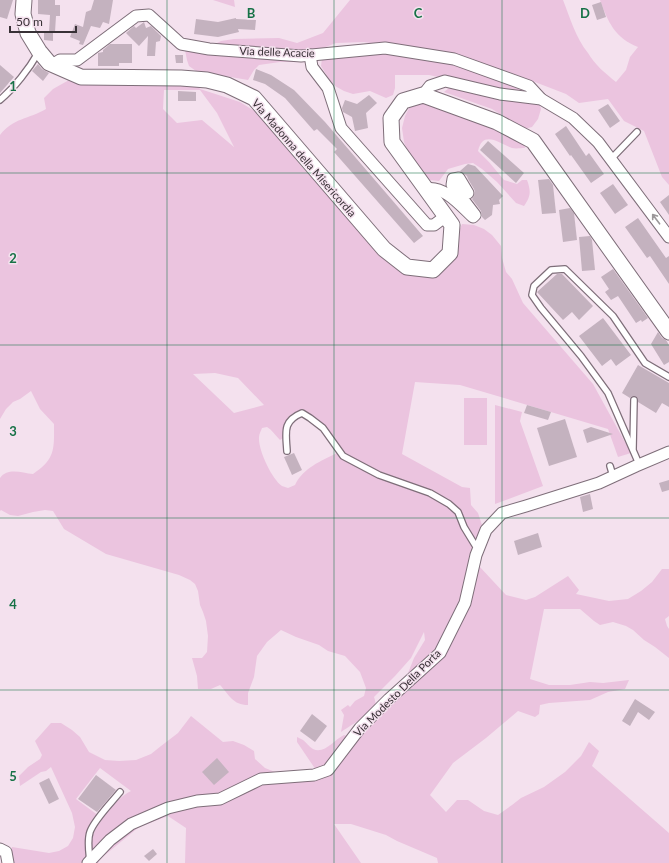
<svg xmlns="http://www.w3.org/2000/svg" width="669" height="863" font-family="Lato,sans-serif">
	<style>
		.green { fill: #ebc4df; fill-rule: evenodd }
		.building { fill: #c4b2bf }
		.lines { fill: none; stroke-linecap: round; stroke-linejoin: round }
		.lane-casing { stroke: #7e6e79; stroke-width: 8 }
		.street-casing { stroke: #7e6e79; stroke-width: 13 }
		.secondary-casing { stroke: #7e6e79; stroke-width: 17 }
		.lane { stroke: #fff; stroke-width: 5.5 }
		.street { stroke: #fff; stroke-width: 11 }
		.secondary { stroke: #fff; stroke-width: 15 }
		.oneway { stroke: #9c989a }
		.grid { fill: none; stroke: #177247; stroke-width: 1; stroke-opacity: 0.55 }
		.labels { text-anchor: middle; stroke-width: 3; stroke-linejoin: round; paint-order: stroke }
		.street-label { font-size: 11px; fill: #383136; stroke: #f4e1ee }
		.grid-label { font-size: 13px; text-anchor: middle; font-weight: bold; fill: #177247; stroke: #f4e1ee; stroke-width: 3; stroke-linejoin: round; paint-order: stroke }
	</style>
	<rect width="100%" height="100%" fill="#f4e1ee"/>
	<g class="green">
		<polygon points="213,0 234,0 235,7"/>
		<path d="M350,0H563C570,18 576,38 588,53C595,65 605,73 616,82L626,70L630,57L638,47C615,38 608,22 600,0H669V185L662,177L644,131L624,121L608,99L579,103L566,94L509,72L468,59L364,42L336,43L305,55L301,62H280L259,65L254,70L248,80L196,71L189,66L187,60L185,50L211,46L221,41L234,39L279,38L297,43L323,33Z"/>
		<polygon points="376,52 442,60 524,86 528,93 525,95 429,75 395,75 395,88 393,95 386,98 370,91 353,94 344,91 335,86 329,79 321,66 322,58"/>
		<path d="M69,80H77L197,84L200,89L240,102L256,112L275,133L301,166L364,235L397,268L439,272L449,265L454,255L457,236L462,224L474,225L484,229L492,235L501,246L502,258L506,272L512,279L523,303L593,384L631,453L618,457L608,429L460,385L415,382L402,454L462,487L470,488L471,505L478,513L482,525L466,589L445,639L429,659L408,673L414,658L425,640L424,632L411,658L395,676L374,697C375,700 376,703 375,706C371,714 348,727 341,732L344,715L341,710L348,705L350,707L355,701L364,696L366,688L360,672L345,656L328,651L319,645L296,637L281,630L267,642L257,656L254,677L248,693V705C233,705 229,695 220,685L211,689H198L197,676L192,658H202L207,652L208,636L206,621L203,612L200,605L198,591L195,584L190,580L179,575L106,554L64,529L53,511L45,510L33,512L18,516L10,515L1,510L0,511V478C8,467 22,473 33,474C56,459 54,448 54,424L40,409L31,391L20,399L13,402L6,409L0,419V135C13,118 29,119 46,109L44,98L53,89ZM164,90H200L217,113L234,147L202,120L177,123L163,109ZM215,373L238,378L264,405L234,413L193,374ZM295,412L307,413L316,419L326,428L338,446L348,456L365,465L449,499C445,499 440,500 436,499C429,497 423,493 416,490C391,481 357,472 337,453C321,461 303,468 295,485L288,488C286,487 284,487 282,486C272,479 258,450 259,437C259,434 261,431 262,428L267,427C272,430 275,435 280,440L283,438L284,427L289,416Z"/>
		<polygon points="454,87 539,102 541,109 538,119 532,127 524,129 492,109 444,92 449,88"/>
		<path d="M423,100L522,137L525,148C521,148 516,149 512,148C500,144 483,129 478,151L489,162L504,180L517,184L522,180H527C531,191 531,196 524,206L516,203L497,182L482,169L473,163L465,164L448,169L439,181L430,180L422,173L410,157L404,142L402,128L405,116L410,106Z"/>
		<rect x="464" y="398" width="23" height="47"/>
		<polygon points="495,405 522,412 520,421 543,486 495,504"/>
		<path d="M479,566L506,595L526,600L535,597L568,576L579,590L576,594L609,601L628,599L641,591L652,582L662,569H669V616L665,619L667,626L669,629V658L655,647L644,640L633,630L626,626L613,622L600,625L594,621L580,609H544L530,679L549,685H570L590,682L603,683L629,680L625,689L608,692L590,700L549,703L540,705L539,714L535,717L518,711L486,738L453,763L430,795L446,812L457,800H468L484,811L498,815L512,805L521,798L544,787L565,772L581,756L589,742L599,751L592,766L669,833V863H438L437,858L397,841L386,835L351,824H334L361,863H185L186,828L168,816L139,827L100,859L98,863H91C91,856 89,848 91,841C95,825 116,798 131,791L100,768L76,799L99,816L90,828L89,856L84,863H11L12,847L49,853L59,851L68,846L73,838L75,827L72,813L51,767L46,771L41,772L20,786L19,776L28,767L40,759L42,755L35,741L51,723H61L72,730L80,737L89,752L105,760L119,761L136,760L151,754L161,746L178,733L191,716L223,742L233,741L244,745L254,751L255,759L265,768L280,774H321L358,734L427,670Z"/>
		<path d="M344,735L347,736L346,742L323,768L316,770L297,742V737C299,738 301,739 303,740C306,742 309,747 313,749C324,755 335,739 344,735Z"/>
	</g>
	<g class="building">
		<polygon points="0,0 13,0 7,19 0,17"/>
		<polygon points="38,0 55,0 55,5 60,5 60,16 56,16 55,32 49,32 50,15 38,14"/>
		<polygon points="94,0 113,0 109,24 103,22 100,28 91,26 83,45 79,44 80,41 70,37 75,24 83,27 86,12 91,10"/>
		<polygon points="601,2 606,17 597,20 592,5"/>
		<polygon points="236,19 256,20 255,30 238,29 239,32 218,37 194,34 196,19 218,22 236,18"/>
		<polygon points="144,22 146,28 151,26 161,36 160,41 156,42 155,56 147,56 148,36 139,46 126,33 134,26 136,28"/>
		<polygon points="44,32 53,33 53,41 44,40"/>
		<polygon points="110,44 132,44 132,63 119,63 119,66 98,66 98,53 103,52 103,50"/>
		<polygon points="175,55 183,55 183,63 176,63"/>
		<polygon points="38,64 42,69 49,73 43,81 32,71"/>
		<polygon points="0,65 14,77 0,93"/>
		<polygon points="256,69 271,75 294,90 325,122 423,236 414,243 334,152 337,149 317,129 314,131 285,98 265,84 253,80"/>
		<polygon points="178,91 196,92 196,101 178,101"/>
		<polygon points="369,95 377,103 366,113 368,128 355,131 352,117 343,112 342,108 345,100 357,104"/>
		<polygon points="608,104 620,121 610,128 598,110"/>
		<polygon points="566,126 586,156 589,153 604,174 591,183 571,155 570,156 555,134"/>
		<polygon points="488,141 524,173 516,183 480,150"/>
		<polygon points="468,164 475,166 503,196 499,200 500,204 493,205 492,215 485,220 482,217 481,211 472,199 474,196 475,192 474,189 468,179 467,176 460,171"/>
		<polygon points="549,179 553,185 556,213 542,214 538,180"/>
		<polygon points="613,184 628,205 615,214 600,193"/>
		<polygon points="669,195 669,215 660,202"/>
		<polygon points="570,208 574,213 577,240 563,242 559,210"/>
		<polygon points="638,218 666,258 669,256 669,284 650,256 647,258 625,227"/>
		<polygon points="590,236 592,240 595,270 582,271 579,237"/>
		<polygon points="613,269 648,318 642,322 641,320 636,323 618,296 611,300 605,292 609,289 601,277"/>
		<polygon points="557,274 562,274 593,306 579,320 572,312 563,320 537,292"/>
		<polygon points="603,318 631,355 616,366 611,359 602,366 579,336"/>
		<polygon points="658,332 662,338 666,340 669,345 669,362 664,365 651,344"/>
		<polygon points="638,365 669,383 669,407 662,403 656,413 638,402 638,398 636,396 632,396 630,398 622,393"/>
		<polygon points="527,405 551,412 548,420 524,413"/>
		<polygon points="565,419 577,457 549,466 537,428"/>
		<polygon points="591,427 613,434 587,443 583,430"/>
		<polygon points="294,453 302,470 292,475 284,457"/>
		<polygon points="669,480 669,490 662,492 659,483"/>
		<polygon points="590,494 593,509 583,512 580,497"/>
		<polygon points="538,533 542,547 518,555 514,541"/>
		<polygon points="635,699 655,712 649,720 638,712 630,726 622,721"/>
		<polygon points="312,714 327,726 315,742 300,731"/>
		<polygon points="217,758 229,772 214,785 202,772"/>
		<polygon points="96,775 116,790 97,812 78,799"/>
		<polygon points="49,778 59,799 49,804 39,783"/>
		<polygon points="153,849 157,854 149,861 144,856"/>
	</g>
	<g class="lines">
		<defs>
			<g id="lane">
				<path d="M0,100C14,88 29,69 38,53"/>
				<polyline points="611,159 637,132"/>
				<polyline points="633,448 634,400"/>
				<path d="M287,451C286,433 282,421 302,413L310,418L323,428L343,456L379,475L430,493L449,504L458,512L464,527L475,545L479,548"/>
				<polyline points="639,464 608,393 581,356 541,308 532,295 534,286 551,270 565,269 613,316 645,363 669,377"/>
				<polyline points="610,466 613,476"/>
				<path d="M90,861C89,852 87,841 90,832C94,820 111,803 120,792"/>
			</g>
			<g id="street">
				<polyline points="310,55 312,67 328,88 341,128 427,225 434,225 446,216"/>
				<polyline points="52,65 60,60 77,60 136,16 149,15 181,44 209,49 301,56 385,48 454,59 529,86 541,99"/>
				<polyline points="423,95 430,86 445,81 500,94 541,99 573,118 598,142 669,237"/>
				<path d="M426,189C444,185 461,206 473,217L475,215L452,185L453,179L459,178L468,193"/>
				<polyline points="0,849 6,852 8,863"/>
				<polyline points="88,863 110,840 131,824 168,808 197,801 220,799 261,779 314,775 328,770 360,728 389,699 440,653 465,603 476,555 486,530 502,513 526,506 599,483 636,466 669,452"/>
			</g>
			<polyline id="secondary" points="24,0 23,14 28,33 39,51 49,63 81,77 181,78 207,80 227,85 254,98 384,249 407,267 433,270 450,253 452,225 392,142 391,118 403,101 423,95 497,122 533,141 669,332"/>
		</defs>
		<use href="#lane" class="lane-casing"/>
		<use href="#street" class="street-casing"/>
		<use href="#secondary" class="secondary-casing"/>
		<use href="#lane" class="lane"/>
		<use href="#street" class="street"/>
		<use href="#secondary" class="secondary"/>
	</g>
	<defs><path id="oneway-shaft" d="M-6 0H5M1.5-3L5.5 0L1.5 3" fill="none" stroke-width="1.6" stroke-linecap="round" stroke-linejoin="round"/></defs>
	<use class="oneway" href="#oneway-shaft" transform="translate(656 219) rotate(-127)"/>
	<path class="grid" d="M167,0V863M334,0V863M502,0V863M0,173H669M0,345H669M0,518H669M0,690H669"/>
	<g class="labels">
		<g class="street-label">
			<text transform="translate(277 52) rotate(2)" y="4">Via delle Acacie</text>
			<text transform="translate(304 158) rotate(49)" y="4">Via Madonna della Misericordia</text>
			<text transform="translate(397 693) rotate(-45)" y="4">Via Modesto Della Porta</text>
		</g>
	</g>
	<g class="grid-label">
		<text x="251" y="18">B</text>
		<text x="418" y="18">C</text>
		<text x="585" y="18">D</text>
		<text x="13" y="91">1</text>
		<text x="13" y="263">2</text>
		<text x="13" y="436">3</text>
		<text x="13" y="609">4</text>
		<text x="13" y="781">5</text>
	</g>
	<path d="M10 26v6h66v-6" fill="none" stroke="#383136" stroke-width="2"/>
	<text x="16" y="26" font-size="12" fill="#383136" stroke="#f4e1ee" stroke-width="3" paint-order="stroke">50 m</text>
</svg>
